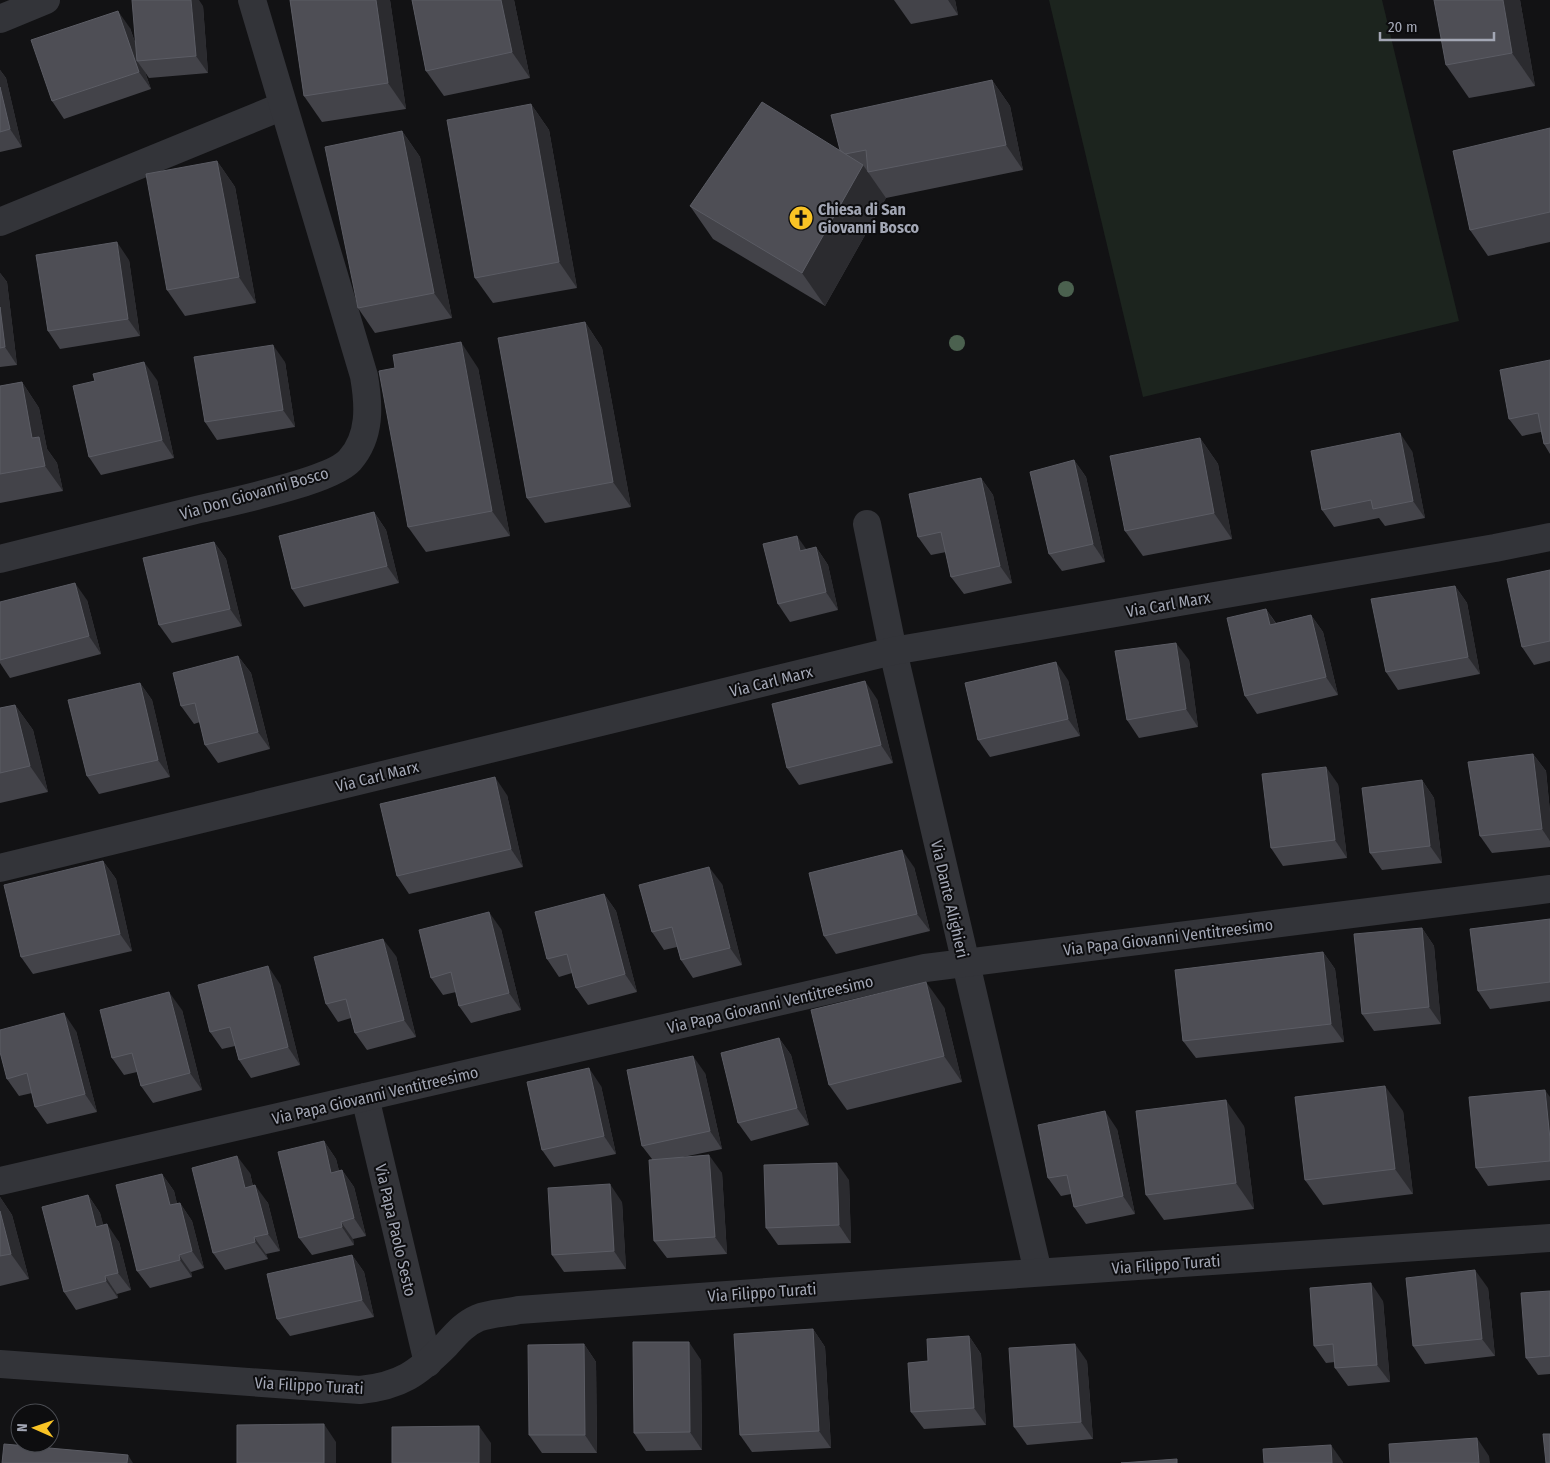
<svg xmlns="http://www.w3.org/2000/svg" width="1550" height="1463" font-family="'Fira Sans Condensed',sans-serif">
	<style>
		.green { fill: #1c241e }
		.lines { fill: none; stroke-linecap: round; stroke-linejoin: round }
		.minor { stroke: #333439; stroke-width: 28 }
		.tree { fill: #4b614f }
		.wall { fill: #434349 }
		.shaded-wall { fill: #2b2b2f }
		.building { fill: #4e4e55; stroke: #5b5c64 }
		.labels { text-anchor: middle; stroke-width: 4; stroke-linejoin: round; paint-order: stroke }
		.poi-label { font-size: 16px; font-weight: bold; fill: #a3a7b5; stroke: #0d0d0f; text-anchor: start }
		.street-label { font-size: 16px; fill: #a3a7b5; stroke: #0d0d0f }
	</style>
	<rect width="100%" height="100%" fill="#121214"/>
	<polygon class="green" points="1049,0 1382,0 1459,321 1143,397"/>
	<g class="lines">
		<g class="minor">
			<polyline points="0,19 46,0"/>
			<polyline points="0,222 283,106"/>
			<polyline points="867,524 893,651 1038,1272"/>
			<path d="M0,559C64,543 128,527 192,511C225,503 331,482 350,460C371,436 369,405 364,376L252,0"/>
			<polyline points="0,868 893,651 1495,548 1550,537"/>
			<polyline points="365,1097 428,1363"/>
			<polyline points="0,1181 925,968 1550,889"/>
			<path d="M0,1364L360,1390C401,1386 418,1373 446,1345C456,1334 464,1324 478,1318C490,1313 506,1313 519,1310L961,1278L1550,1238"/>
		</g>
	</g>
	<g class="tree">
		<circle cx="1066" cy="289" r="8"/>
		<circle cx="957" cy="343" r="8"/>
	</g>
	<g class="wall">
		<polygon points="290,0 390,0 406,109 322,122 304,96"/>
		<polygon points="412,0 514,0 530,78 444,96 426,71"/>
		<polygon points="894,0 955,0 958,15 911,24"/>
		<polygon points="1520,0 1535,86 1469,98 1446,65"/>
		<polygon points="203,6 208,73 149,78 145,72 151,89 64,119 52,101 130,28 136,45"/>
		<polygon points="0,70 6,78 22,147 0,152"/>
		<polygon points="992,80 1010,106 1023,170 886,198 872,178 886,198 825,306 713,239 690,206 840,150"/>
		<polygon points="531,104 549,130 577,288 493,303 475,278"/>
		<polygon points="1550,128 1550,242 1488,256 1470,230"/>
		<polygon points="402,131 420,157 452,318 375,333 358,308"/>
		<polygon points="217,161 235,187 256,303 185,316 167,290"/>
		<polygon points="129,260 140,336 60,349 48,331"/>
		<polygon points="0,273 7,282 17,365 0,367"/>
		<polygon points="585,322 602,348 631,507 545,523 527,498"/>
		<polygon points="1550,360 1550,454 1544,444 1541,432 1522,436 1509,419"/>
		<polygon points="285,362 295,427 217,440 205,422"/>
		<polygon points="478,368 510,536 426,552 408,527"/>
		<polygon points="157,380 174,458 101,475 89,457"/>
		<polygon points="22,382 39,408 47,449 57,463 63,491 0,503 0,386"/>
		<polygon points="1200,438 1218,464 1232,539 1143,556 1125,531"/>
		<polygon points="1412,451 1425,518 1385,526 1379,518 1334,527 1322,510"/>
		<polygon points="1074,460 1086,477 1105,562 1062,571 1049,554"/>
		<polygon points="981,478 993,495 1012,583 964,594 951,577 946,552 931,555 918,537"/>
		<polygon points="374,512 386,530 399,583 304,607 292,589"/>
		<polygon points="214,542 226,559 242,626 172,643 159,625"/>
		<polygon points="816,547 828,565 838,610 790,622 778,604"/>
		<polygon points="1550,570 1550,661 1534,665 1522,647"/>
		<polygon points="1455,586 1467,603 1480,674 1398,690 1386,672"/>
		<polygon points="87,600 101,654 10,678 0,663 0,602"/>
		<polygon points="1266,609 1276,623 1311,615 1323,632 1338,695 1257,714 1245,696"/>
		<polygon points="238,656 251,673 270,749 218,763 205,745 200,722 194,724 181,706"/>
		<polygon points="1189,660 1198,727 1139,738 1127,720"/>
		<polygon points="1068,680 1080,736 990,757 978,740"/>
		<polygon points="140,683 152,700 170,777 99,794 87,776"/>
		<polygon points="877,699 893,763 799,785 787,768"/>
		<polygon points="15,705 33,730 48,792 0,803 0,708"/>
		<polygon points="1533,754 1546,771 1550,812 1550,847 1492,853 1480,836"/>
		<polygon points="1422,780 1434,798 1442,863 1382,870 1370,853"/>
		<polygon points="1338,784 1347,858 1283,866 1271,848"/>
		<polygon points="507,795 523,867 409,894 397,876"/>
		<polygon points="103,861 116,879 132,951 33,974 21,957"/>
		<polygon points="914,867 930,931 836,954 824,936"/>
		<polygon points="722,884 742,965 693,978 681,960 677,947 664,950 652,932"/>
		<polygon points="604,894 616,911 637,992 588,1005 576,988 572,973 559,977 547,959"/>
		<polygon points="1550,919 1550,1001 1490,1009 1478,991"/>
		<polygon points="1422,928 1434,946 1441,1024 1374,1031 1362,1014"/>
		<polygon points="501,929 521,1010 471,1023 459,1006 456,992 443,995 431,978"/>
		<polygon points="1323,952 1335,969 1344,1042 1196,1058 1183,1041"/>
		<polygon points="396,956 416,1037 367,1050 355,1033 351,1018 338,1022 326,1004"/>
		<polygon points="280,984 300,1065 251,1078 239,1060 235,1046 222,1049 210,1032"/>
		<polygon points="944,1007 962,1082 847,1110 829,1085"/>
		<polygon points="182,1010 202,1090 153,1103 141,1086 137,1072 124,1075 112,1058"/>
		<polygon points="76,1031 97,1112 47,1124 35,1107 32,1093 19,1096 7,1079"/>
		<polygon points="779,1038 791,1055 809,1125 751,1141 738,1123"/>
		<polygon points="705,1073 722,1149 683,1157 722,1173 727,1254 667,1258 654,1241 652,1159 642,1146"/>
		<polygon points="601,1086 616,1154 554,1167 542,1150"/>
		<polygon points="1550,1097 1550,1180 1488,1186 1476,1168"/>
		<polygon points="1403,1111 1413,1194 1323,1205 1305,1180"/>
		<polygon points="1244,1126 1254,1209 1164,1220 1146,1195"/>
		<polygon points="1117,1129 1135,1214 1086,1224 1074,1207 1071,1194 1061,1196 1048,1178"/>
		<polygon points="324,1141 336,1159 339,1171 342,1170 354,1187 366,1236 353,1239 354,1245 312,1255 299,1238"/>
		<polygon points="250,1173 253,1186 268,1203 280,1251 266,1254 268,1259 225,1270 213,1253"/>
		<polygon points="162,1174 174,1191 177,1204 180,1203 192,1221 204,1268 191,1272 192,1277 150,1288 137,1271"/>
		<polygon points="849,1180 851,1243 778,1245 766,1228"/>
		<polygon points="88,1195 100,1213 103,1225 119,1242 131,1290 117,1294 118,1298 76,1310 64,1292"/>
		<polygon points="0,1197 12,1215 29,1279 0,1286"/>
		<polygon points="622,1202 626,1269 564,1272 552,1255"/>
		<polygon points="352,1255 364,1272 374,1317 290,1336 277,1319"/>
		<polygon points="1488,1288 1495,1356 1425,1364 1413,1346"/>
		<polygon points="1550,1291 1550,1374 1538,1375 1526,1358"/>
		<polygon points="1383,1301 1390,1382 1348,1386 1335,1368 1335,1362 1326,1363 1314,1346"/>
		<polygon points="813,1329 825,1347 831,1448 752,1452 740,1435"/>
		<polygon points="969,1336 981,1354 986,1425 924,1429 911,1412 928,1361"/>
		<polygon points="584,1344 596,1362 597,1453 542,1453 529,1435"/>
		<polygon points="701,1360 702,1450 646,1451 634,1433"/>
		<polygon points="1087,1361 1093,1439 1027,1445 1014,1427"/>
	</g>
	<g class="shaded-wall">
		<polygon points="191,0 199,0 203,6 208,73 196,56"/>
		<polygon points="376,0 390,0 406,109 388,83"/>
		<polygon points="501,0 514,0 530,78 512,52"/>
		<polygon points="948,0 955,0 958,15"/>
		<polygon points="1503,0 1520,0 1535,86 1512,53"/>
		<polygon points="118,11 130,28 141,60 137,61 145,72 151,89 139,72"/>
		<polygon points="0,70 6,78 22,147 10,129 0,87"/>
		<polygon points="992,80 1010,106 1023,170 1006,145"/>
		<polygon points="531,104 549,130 577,288 559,262"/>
		<polygon points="402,131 420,157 452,318 434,293"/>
		<polygon points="217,161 235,187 256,303 239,277"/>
		<polygon points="863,165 886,198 825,306 802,273"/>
		<polygon points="117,242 129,260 140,336 128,319"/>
		<polygon points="0,273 7,282 17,365 5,347 0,307"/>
		<polygon points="585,322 602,348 631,507 613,482"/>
		<polygon points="461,342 478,368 510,536 492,511"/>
		<polygon points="273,345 285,362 295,427 283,410"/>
		<polygon points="144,362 157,380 174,458 162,440"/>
		<polygon points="22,382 39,408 47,449 57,463 63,491 45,466 32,438"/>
		<polygon points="1400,433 1412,451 1425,518 1413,501"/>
		<polygon points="1200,438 1218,464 1232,539 1214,513"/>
		<polygon points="1074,460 1086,477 1105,562 1093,544"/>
		<polygon points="981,478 993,495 1012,583 1000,566"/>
		<polygon points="374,512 386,530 399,583 387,566"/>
		<polygon points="797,536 809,553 800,551"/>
		<polygon points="214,542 226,559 242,626 230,609"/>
		<polygon points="816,547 828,565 838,610 826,592"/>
		<polygon points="75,583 87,600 101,654 89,636"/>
		<polygon points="1455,586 1467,603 1480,674 1468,657"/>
		<polygon points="1266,609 1278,627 1270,625"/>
		<polygon points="1311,615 1323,632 1338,695 1326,677"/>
		<polygon points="1176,643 1189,660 1198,727 1186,709"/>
		<polygon points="238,656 251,673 270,749 258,732"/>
		<polygon points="1056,662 1068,680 1080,736 1068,719"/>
		<polygon points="865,681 877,699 893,763 881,745"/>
		<polygon points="140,683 152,700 170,777 158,760"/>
		<polygon points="15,705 33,730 48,792 30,766"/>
		<polygon points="1533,754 1546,771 1550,812 1550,841 1542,829"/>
		<polygon points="1326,767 1338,784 1347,858 1335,840"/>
		<polygon points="495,777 507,795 523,867 511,849"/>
		<polygon points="1422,780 1434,798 1442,863 1430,846"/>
		<polygon points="902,850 914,867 930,931 917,914"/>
		<polygon points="103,861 116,879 132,951 120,934"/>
		<polygon points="709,867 722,884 742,965 730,948"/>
		<polygon points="604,894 616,911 637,992 625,974"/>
		<polygon points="489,912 501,929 521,1010 509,993"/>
		<polygon points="1422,928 1434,946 1441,1024 1429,1007"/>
		<polygon points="383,939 396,956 416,1037 404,1020"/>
		<polygon points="1323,952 1335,969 1344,1042 1331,1024"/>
		<polygon points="268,966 280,984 300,1065 288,1047"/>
		<polygon points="926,982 944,1007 962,1082 944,1056"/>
		<polygon points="169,992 182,1010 202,1090 190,1073"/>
		<polygon points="64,1013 76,1031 97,1112 85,1094"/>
		<polygon points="779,1038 791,1055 809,1125 797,1108"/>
		<polygon points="693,1056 705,1073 722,1149 710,1131"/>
		<polygon points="589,1068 601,1086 616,1154 604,1136"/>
		<polygon points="1385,1086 1403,1111 1413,1194 1395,1169"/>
		<polygon points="1545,1090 1550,1097 1550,1139"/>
		<polygon points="1226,1100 1244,1126 1254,1209 1236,1183"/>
		<polygon points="1105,1111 1117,1129 1135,1214 1123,1196"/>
		<polygon points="324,1141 336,1159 344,1190 331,1173"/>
		<polygon points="709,1155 722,1173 727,1254 715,1237"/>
		<polygon points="237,1156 250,1173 257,1205 245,1188"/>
		<polygon points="837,1163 849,1180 851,1243 839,1225"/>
		<polygon points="342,1170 354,1187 366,1236 354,1218"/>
		<polygon points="162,1174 174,1191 182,1223 170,1205"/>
		<polygon points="610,1184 622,1202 626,1269 614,1251"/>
		<polygon points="255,1185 268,1203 280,1251 268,1234"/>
		<polygon points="88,1195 100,1213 109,1244 96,1227"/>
		<polygon points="0,1197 12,1215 29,1279 11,1254 0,1211"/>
		<polygon points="180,1203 192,1221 204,1268 192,1251"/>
		<polygon points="341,1222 353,1239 354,1245 342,1227"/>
		<polygon points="107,1224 119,1242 131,1290 118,1273"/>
		<polygon points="254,1237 266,1254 268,1259 255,1242"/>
		<polygon points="179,1255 191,1272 192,1277 180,1260"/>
		<polygon points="352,1255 364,1272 374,1317 362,1300"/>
		<polygon points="1475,1270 1488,1288 1495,1356 1482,1339"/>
		<polygon points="105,1276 117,1294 118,1298 106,1281"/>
		<polygon points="1371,1283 1383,1301 1390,1382 1377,1365"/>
		<polygon points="813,1329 825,1347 831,1448 819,1431"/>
		<polygon points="969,1336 981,1354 986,1425 974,1408"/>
		<polygon points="689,1342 701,1360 702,1450 690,1432"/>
		<polygon points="584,1344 596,1362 597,1453 585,1435"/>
		<polygon points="1075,1344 1087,1361 1093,1439 1081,1422"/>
		<polygon points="324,1424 336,1442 336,1463 324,1463"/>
		<polygon points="479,1426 491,1443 491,1463 479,1463"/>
		<polygon points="1477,1438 1489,1456 1490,1463 1479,1463"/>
		<polygon points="1331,1445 1343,1462 1343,1463 1332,1463"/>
		<polygon points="128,1455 133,1463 127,1463"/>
	</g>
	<g class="building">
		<polygon points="132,0 191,0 196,56 137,61"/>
		<polygon points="290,0 376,0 388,83 304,96"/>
		<polygon points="412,0 501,0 512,52 426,71"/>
		<polygon points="1434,0 1503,0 1512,53 1446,65"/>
		<polygon points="118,11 139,72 52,101 31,40"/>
		<polygon points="992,80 1006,145 868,172 866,150 845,154 840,150 831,115"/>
		<polygon points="0,87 10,129 0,132"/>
		<polygon points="762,102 863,165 802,273 690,206"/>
		<polygon points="531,104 559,262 475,278 447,120"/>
		<polygon points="1550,128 1550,212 1470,230 1453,151"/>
		<polygon points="402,131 434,293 358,308 325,147"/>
		<polygon points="217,161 239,277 167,290 146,174"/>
		<polygon points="117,242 128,319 48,331 36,255"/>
		<polygon points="0,307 5,347 0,348"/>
		<polygon points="585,322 613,482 527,498 498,338"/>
		<polygon points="461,342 492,511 408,527 379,371 395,368 393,355"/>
		<polygon points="273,345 283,410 205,422 194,357"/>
		<polygon points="1550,360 1550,443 1544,444 1538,413 1509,419 1500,370"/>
		<polygon points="144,362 162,440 89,457 73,386 95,381 93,374"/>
		<polygon points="22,382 32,438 39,437 45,466 0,474 0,386"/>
		<polygon points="1400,433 1413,501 1373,509 1371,500 1322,510 1311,451"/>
		<polygon points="1200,438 1214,513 1125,531 1110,456"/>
		<polygon points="1074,460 1093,544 1049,554 1030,472"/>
		<polygon points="981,478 1000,566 951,577 941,532 918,537 909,494"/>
		<polygon points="374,512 387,566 292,589 279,536"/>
		<polygon points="797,536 800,551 816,547 826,592 778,604 763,544"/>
		<polygon points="214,542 230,609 159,625 143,558"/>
		<polygon points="1550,570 1550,641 1522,647 1507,579"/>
		<polygon points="75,583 89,636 0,660 0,602"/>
		<polygon points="1455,586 1468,657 1386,672 1371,599"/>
		<polygon points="1266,609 1270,625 1311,615 1326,677 1245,696 1227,618"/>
		<polygon points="1176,643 1186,709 1127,720 1115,651"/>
		<polygon points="238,656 258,732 205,745 195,703 181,706 173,673"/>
		<polygon points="1056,662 1068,719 978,740 965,683"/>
		<polygon points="865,681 881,745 787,768 772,704"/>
		<polygon points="140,683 158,760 87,776 68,700"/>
		<polygon points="15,705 30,766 0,773 0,708"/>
		<polygon points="1533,754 1542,829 1480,836 1468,762"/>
		<polygon points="1326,767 1335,840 1271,848 1262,774"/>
		<polygon points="495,777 511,849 397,876 380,804"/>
		<polygon points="1422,780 1430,846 1370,853 1362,788"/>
		<polygon points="902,850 917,914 824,936 809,873"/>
		<polygon points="103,861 120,934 21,957 4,885"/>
		<polygon points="709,867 730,948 681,960 672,927 652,932 639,885"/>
		<polygon points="604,894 625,974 576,988 567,954 547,959 535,912"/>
		<polygon points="489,912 509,993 459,1006 451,972 431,978 419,930"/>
		<polygon points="1550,919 1550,982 1478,991 1470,929"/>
		<polygon points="1422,928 1429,1007 1362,1014 1354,934"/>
		<polygon points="383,939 404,1020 355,1033 346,999 326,1004 314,957"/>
		<polygon points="1323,952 1331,1024 1183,1041 1175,970"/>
		<polygon points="268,966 288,1047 239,1060 230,1027 210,1032 198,985"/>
		<polygon points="926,982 944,1056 829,1085 811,1010"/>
		<polygon points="169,992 190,1073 141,1086 132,1053 112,1058 100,1010"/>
		<polygon points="64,1013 85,1094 35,1107 27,1073 7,1079 0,1052 0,1030"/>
		<polygon points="779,1038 797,1108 738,1123 721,1053"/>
		<polygon points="693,1056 710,1131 642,1146 627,1070"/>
		<polygon points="589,1068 604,1136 542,1150 527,1082"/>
		<polygon points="1385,1086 1395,1169 1305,1180 1295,1097"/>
		<polygon points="1545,1090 1550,1139 1550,1161 1476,1168 1469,1097"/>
		<polygon points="1226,1100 1236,1183 1146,1195 1136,1111"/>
		<polygon points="1105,1111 1123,1196 1074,1207 1067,1175 1048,1178 1038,1125"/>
		<polygon points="324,1141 331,1173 342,1170 354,1218 341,1222 342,1227 299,1238 278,1152"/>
		<polygon points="709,1155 715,1237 654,1241 649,1160"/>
		<polygon points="237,1156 245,1188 255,1185 268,1234 254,1237 255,1242 213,1253 192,1168"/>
		<polygon points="837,1163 839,1225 766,1228 764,1165"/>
		<polygon points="162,1174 170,1205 180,1203 192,1251 179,1255 180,1260 137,1271 116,1185"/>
		<polygon points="610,1184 614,1251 552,1255 548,1188"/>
		<polygon points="88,1195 96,1227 107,1224 118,1273 105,1276 106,1281 64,1292 42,1207"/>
		<polygon points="0,1211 11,1254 0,1256"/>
		<polygon points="352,1255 362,1300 277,1319 267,1274"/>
		<polygon points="1475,1270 1482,1339 1413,1346 1406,1278"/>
		<polygon points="1371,1283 1377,1365 1335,1368 1333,1344 1314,1346 1310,1288"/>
		<polygon points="1550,1291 1550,1356 1526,1358 1521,1293"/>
		<polygon points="813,1329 819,1431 740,1435 734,1334"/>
		<polygon points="969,1336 974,1408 911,1412 908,1363 928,1361 927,1339"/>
		<polygon points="633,1342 689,1342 690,1432 634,1433"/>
		<polygon points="584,1344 585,1435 529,1435 528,1345"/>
		<polygon points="1075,1344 1081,1422 1014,1427 1009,1348"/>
		<polygon points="324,1424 324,1463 237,1463 237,1425"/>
		<polygon points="479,1426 479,1463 392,1463 392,1427"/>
		<polygon points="1543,1434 1550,1434 1550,1463 1546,1463"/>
		<polygon points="1477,1438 1479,1463 1390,1463 1389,1444"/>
		<polygon points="4,1444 128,1455 127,1463 2,1463"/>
		<polygon points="1331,1445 1332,1463 1264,1463 1263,1449"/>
		<polygon points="1177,1459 1177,1463 1121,1463"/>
	</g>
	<defs>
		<symbol id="church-disc" viewBox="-11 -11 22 22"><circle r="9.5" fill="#f9c325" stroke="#0d0d0f"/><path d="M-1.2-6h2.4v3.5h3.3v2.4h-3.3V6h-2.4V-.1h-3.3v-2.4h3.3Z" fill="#111"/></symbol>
	</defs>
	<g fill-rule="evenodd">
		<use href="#church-disc" x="787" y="204" width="28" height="28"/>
	</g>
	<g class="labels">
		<g class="poi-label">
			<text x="818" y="215">Chiesa di San<tspan x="818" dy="18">Giovanni Bosco</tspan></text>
		</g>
		<g class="street-label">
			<text transform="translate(254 493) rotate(-16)" y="6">Via Don Giovanni Bosco</text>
			<text transform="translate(1168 604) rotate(-10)" y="6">Via Carl Marx</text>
			<text transform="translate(771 681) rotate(-14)" y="6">Via Carl Marx</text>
			<text transform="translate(377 776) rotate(-14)" y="6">Via Carl Marx</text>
			<text transform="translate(950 899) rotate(77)" y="6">Via Dante Alighieri</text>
			<text transform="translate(1168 937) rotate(-7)" y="6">Via Papa Giovanni Ventitreesimo</text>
			<text transform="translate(770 1004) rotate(-13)" y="6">Via Papa Giovanni Ventitreesimo</text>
			<text transform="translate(375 1095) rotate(-13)" y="6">Via Papa Giovanni Ventitreesimo</text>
			<text transform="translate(396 1230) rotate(77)" y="6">Via Papa Paolo Sesto</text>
			<text transform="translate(1166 1264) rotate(-4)" y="6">Via Filippo Turati</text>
			<text transform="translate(762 1292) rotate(-4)" y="6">Via Filippo Turati</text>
			<text transform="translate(309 1385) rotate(3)" y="6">Via Filippo Turati</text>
		</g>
	</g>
	<g transform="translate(35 1428) rotate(272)"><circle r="24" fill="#0d0d0f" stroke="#494b51"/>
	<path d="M0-4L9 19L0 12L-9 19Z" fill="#f9c325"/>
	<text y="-8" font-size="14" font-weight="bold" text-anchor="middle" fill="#a3a7b5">N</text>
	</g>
	<path d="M1380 32v8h114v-8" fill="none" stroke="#a3a7b5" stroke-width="2.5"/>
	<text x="1388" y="32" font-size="15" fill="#a3a7b5" stroke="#0d0d0f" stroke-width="4" paint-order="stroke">20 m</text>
</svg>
